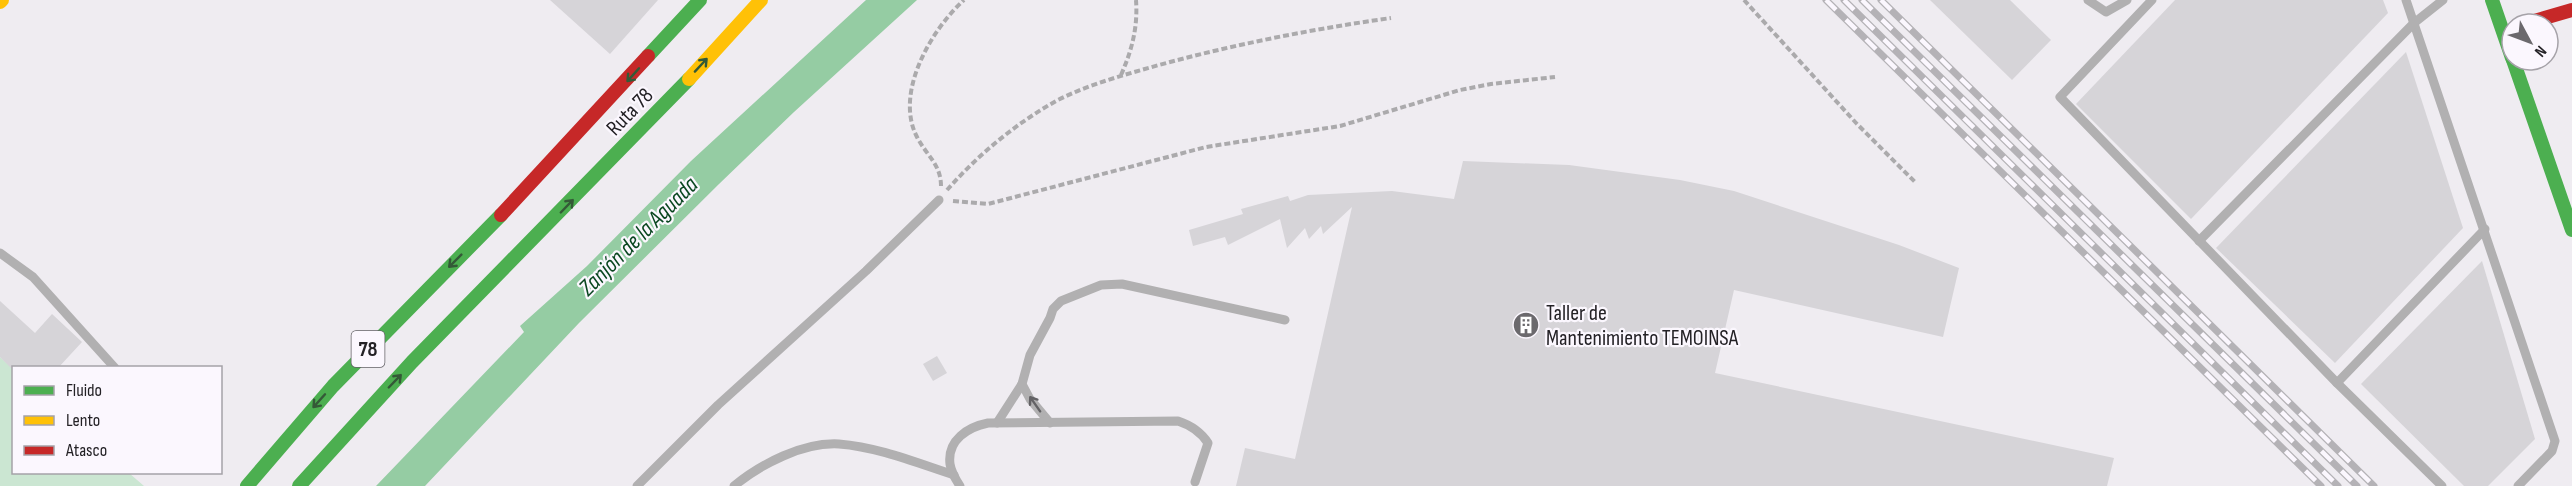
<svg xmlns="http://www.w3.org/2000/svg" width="2572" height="486" font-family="'Sofia Sans Condensed',sans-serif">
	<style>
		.green { fill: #cbe6d2 }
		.water { fill: #95cca3 }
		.building { fill: #d6d4d8 }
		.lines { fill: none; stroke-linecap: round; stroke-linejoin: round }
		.path { stroke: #abaaac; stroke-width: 4; stroke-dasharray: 6 3; stroke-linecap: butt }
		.lane { stroke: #b1b0b1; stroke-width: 9 }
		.fast { stroke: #4caf50; stroke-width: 14 }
		.slow { stroke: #ffc107; stroke-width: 14 }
		.jam { stroke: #c62828; stroke-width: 14 }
		.rail-casing { stroke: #b4b2b6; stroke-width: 7 }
		.rail { stroke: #fbf7fe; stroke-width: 4.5; stroke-dasharray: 14; stroke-linecap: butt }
		.oneway { stroke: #345a37 }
		.oneway2 { stroke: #636265 }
		.labels { text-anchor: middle; stroke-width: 4.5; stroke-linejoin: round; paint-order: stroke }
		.shield { fill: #fbf7fe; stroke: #646267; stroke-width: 1.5 }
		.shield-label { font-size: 21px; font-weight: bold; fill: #242226 }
		.street-label { font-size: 22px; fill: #242226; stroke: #fbf7fe }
		.poi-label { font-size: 22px; fill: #242226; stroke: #fbf7fe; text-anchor: start }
		.water-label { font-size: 24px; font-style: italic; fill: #0a4720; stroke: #fbf7fe }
	</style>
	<rect width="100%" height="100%" fill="#efecf1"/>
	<polygon class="green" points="0,357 13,369 14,472 129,473 144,486 0,486"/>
	<polygon class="water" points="866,0 917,0 794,112 719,184 579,323 425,486 376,486 524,332 520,326 587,266 691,161"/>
	<g class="building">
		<polygon points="550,0 658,0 610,54"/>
		<polygon points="1930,0 2010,0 2051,40 2012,80"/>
		<polygon points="2175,0 2383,0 2388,13 2191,219 2076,104"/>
		<polygon points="2406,52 2463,228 2335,363 2216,248"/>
		<polygon points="1463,161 1569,165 1680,180 1734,191 1899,245 1959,268 1943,337 1734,290 1715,373 2114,458 2107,486 1236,486 1245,448 1295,459 1352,207 1323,234 1321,226 1309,239 1305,228 1287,248 1280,219 1228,245 1225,237 1193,246 1189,230 1243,214 1241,209 1288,196 1290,201 1308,195 1392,191 1454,199"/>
		<polygon points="2482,261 2535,439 2488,486 2464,486 2361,384"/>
		<polygon points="0,301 35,333 52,314 82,342 58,368 11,368 0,357"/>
		<polygon points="937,356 947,373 933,381 923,364"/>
	</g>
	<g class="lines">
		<g class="path">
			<polyline points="1744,0 1857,124 1915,182"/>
			<path d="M1121,75C1132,50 1138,27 1136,0"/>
			<path d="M941,186C941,164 926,155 917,137C894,93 931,30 964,0"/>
			<path d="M947,190C978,155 1015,124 1056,101C1089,84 1124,75 1159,65C1236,44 1313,29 1391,18"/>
			<polyline points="953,201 988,204 1206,147 1340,126 1460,90 1491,84 1555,77"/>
		</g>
		<g class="lane">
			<polyline points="2088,0 2106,12 2127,0"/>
			<polyline points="2152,0 2060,97 2337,383 2442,486"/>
			<polyline points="2406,0 2555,441 2552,451 2518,486"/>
			<polyline points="2199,241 2414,23 2443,0"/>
			<polyline points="0,253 33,277 115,368"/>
			<polyline points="2337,383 2485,229"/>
			<polyline points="1022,384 1030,399 1050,423"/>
			<polyline points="997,423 1022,384 1030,355 1050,318 1053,309 1061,301 1101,285 1122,284 1285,320"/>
			<polyline points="637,486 718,405 866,271 939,200"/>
			<path d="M734,486C761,464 803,442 839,444C878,447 917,463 954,475"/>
			<path d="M960,486C956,480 951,471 950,464C947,440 968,427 988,423L1178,421C1190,425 1201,432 1208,443L1195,482"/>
		</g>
		<g class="fast">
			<polyline points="2492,0 2512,58"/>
			<polyline points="648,56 700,0"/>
			<polyline points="2513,60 2572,230"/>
			<polyline points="247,486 333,386 501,215"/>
			<polyline points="299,486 412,362 689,79"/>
		</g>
		<g class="slow">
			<polyline points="0,2 2,0"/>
			<polyline points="689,79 761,0"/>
		</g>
		<g class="jam">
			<polyline points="2524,24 2572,10"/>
			<polyline points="501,215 648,56"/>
		</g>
		<defs>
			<g id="rail">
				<polyline points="1826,0 2321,486"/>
				<polyline points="1844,0 2338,486"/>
				<polyline points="1862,0 2357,486"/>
				<polyline points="1881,0 2374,486"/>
			</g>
		</defs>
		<use href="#rail" class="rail-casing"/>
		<use href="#rail" class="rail"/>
	</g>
	<defs><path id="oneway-shaft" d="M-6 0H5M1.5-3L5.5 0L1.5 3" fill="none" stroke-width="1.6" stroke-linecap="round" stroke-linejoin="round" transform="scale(1.5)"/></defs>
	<g class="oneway">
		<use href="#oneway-shaft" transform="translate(701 65) rotate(-47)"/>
		<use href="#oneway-shaft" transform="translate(633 75) rotate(132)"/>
		<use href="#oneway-shaft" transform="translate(567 206) rotate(-46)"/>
		<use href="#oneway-shaft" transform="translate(455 261) rotate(135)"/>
		<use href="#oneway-shaft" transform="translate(395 381) rotate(-46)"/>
		<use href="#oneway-shaft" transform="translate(319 401) rotate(132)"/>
	</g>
	<use class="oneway2" href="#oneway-shaft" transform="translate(1035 404) rotate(-125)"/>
	<defs>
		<symbol id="building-disc" viewBox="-11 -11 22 22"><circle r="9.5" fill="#6b696d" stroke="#fbf7fe"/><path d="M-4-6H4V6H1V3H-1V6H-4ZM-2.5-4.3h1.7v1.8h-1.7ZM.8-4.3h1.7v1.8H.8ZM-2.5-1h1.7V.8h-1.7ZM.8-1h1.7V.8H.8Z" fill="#fff"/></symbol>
	</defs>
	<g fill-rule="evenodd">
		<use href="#building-disc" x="1511" y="310" width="30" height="30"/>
	</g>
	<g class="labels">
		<rect class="shield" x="351.5" y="331" width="33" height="36" rx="4.5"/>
		<g class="shield-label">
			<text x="368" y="356">78</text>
		</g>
		<g class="street-label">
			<text transform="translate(629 111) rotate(-46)" y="8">Ruta 78</text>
		</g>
		<g class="poi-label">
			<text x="1546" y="320">Taller de<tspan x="1546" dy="25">Mantenimiento TEMOINSA</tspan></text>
		</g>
		<g class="water-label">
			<text transform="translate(638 236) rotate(-45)" y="8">Zanjón de la Aguada</text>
		</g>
	</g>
	<rect x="12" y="366" width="210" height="108" fill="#fbf7fe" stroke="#a5a2a8" stroke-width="1.5"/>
	<rect x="24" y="386" width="30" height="9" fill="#4caf50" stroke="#a5a2a8" stroke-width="1.5"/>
	<text x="66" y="396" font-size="18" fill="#242226">Fluido</text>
	<rect x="24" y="416" width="30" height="9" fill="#ffc107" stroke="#a5a2a8" stroke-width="1.5"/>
	<text x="66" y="426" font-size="18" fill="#242226">Lento</text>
	<rect x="24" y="446" width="30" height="9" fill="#c62828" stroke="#a5a2a8" stroke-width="1.5"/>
	<text x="66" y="456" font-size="18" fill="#242226">Atasco</text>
	<g transform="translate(2530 42) rotate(131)"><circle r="28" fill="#fbf7fe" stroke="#a5a2a8" stroke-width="1.5"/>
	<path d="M0-4.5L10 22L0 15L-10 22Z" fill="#6b696d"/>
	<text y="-9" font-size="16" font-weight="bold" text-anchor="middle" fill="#242226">N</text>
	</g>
</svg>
